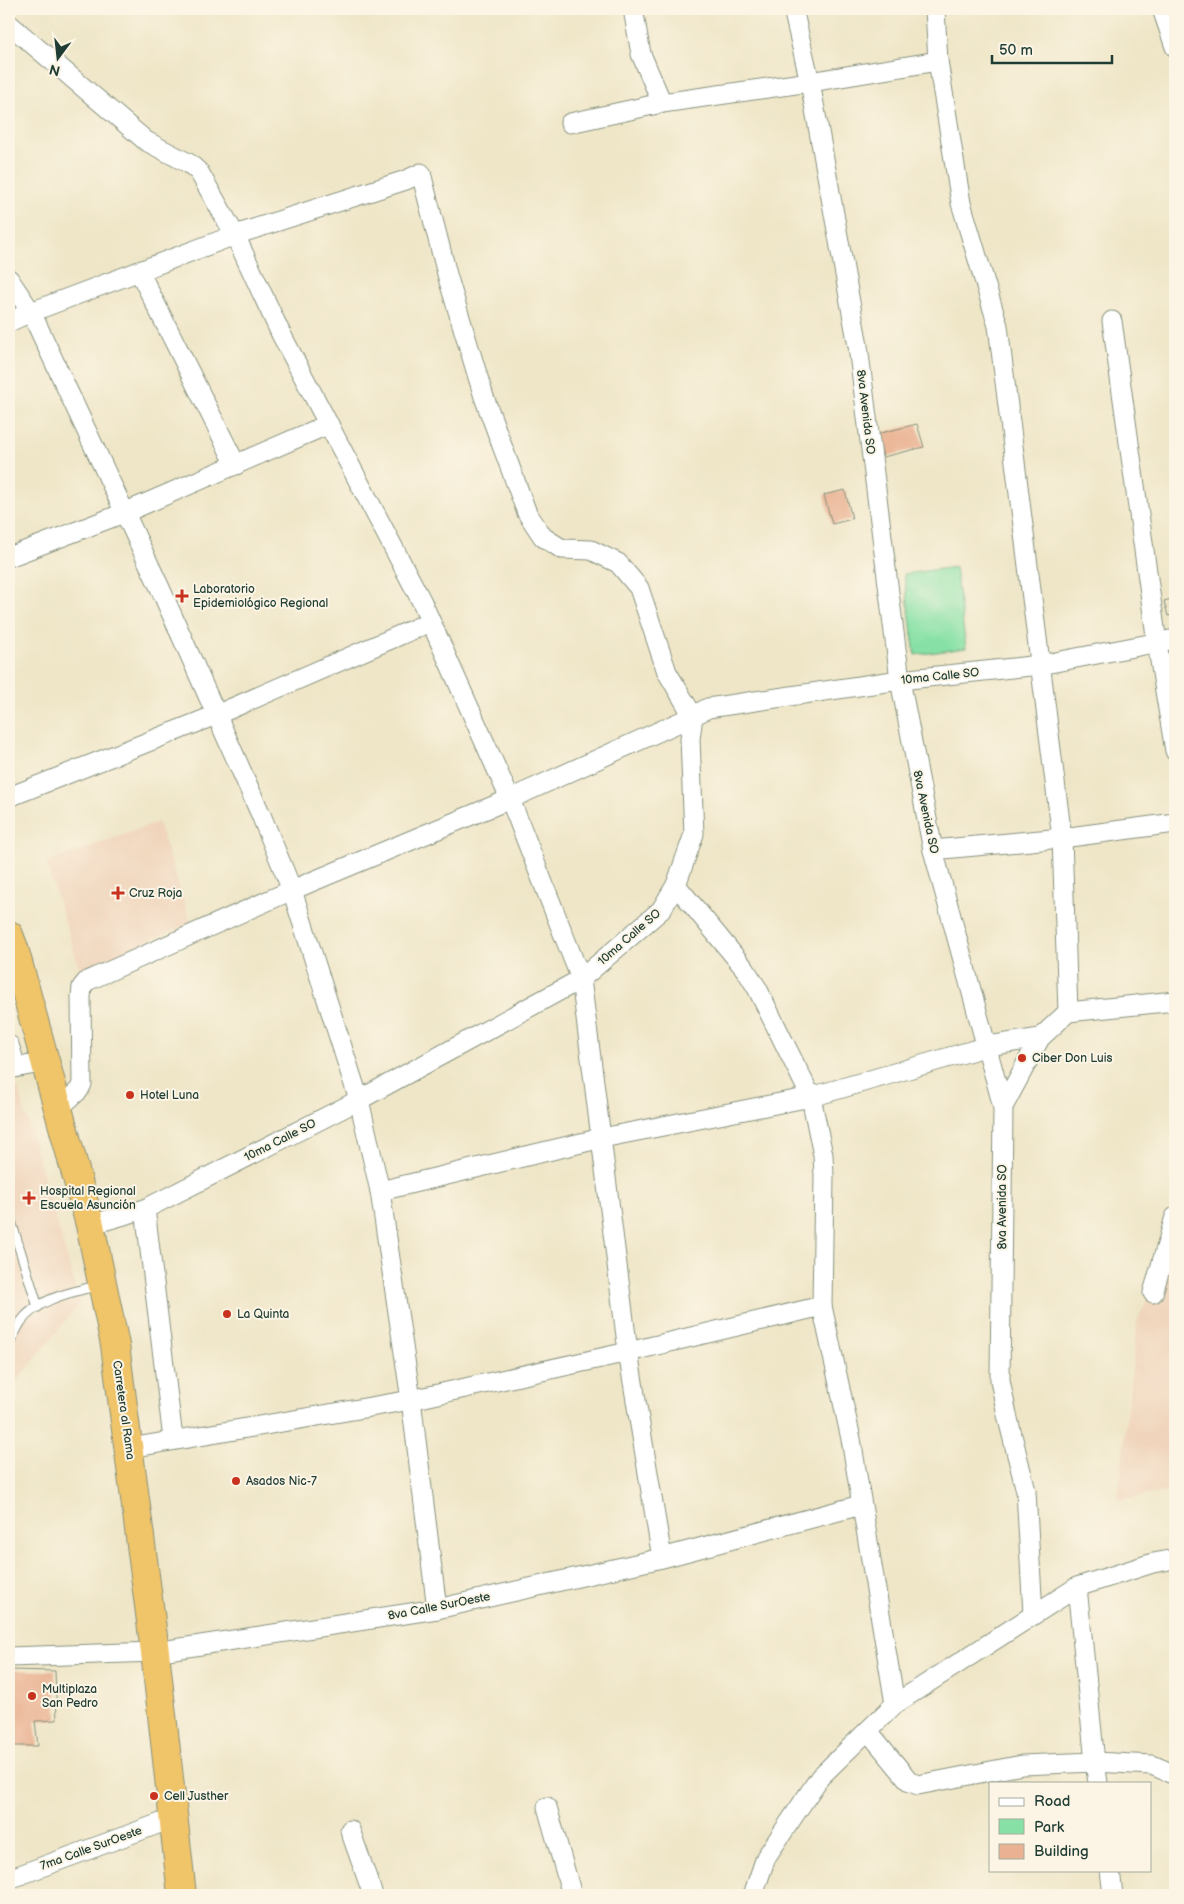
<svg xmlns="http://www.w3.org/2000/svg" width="1184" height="1904" font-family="'Balsamiq Sans',sans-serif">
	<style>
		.built { fill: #f0d5bc }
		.green { fill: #87e1a6; stroke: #538f6d }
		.building { fill: #eab293 }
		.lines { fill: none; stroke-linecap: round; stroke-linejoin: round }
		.service-casing { stroke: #87927e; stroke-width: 11 }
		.minor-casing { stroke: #87927e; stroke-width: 21 }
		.trunk-casing { stroke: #87927e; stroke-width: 30 }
		.service { stroke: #fff; stroke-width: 9 }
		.minor { stroke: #fff; stroke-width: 19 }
		.trunk { stroke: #f0c469; stroke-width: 28 }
		.poi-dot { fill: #c8321e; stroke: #fcf5e5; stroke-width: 2 }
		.labels { text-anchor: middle; stroke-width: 4; stroke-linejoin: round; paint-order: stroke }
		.street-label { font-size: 12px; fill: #1f3d34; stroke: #fcf5e5 }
		.poi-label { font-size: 12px; fill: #1f3d34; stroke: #fcf5e5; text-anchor: start }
	</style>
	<rect width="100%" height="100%" fill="#fcf5e5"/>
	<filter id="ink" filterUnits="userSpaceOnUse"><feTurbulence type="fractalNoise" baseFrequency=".02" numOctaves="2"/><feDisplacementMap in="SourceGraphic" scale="10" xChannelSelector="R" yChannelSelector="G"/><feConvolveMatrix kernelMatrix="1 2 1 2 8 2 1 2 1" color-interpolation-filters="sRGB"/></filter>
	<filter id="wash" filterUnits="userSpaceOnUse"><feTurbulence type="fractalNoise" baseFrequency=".0096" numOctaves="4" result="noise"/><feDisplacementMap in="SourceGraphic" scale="20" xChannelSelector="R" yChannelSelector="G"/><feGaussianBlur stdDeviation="1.12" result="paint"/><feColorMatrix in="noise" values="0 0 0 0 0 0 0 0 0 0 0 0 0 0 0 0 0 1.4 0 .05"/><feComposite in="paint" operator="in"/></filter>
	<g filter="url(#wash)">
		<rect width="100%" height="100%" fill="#efe6c8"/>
		<g class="built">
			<polygon points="158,822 191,923 80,969 46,863"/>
			<polygon points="18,1088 80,1303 9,1391 9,1092"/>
			<polygon points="1175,1262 1175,1490 1118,1500 1137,1321 1159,1275"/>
		</g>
		<polygon class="green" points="955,567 966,648 915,655 904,574"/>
		<g id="blocks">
			<g class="building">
				<polygon points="917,424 924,447 883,457 877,434"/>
				<polygon points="845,490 852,519 832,524 824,495"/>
				<polygon points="1175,598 1175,614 1168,616 1164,601"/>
				<polygon points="9,1670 55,1671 57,1720 35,1721 38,1746 9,1746"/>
			</g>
		</g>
	</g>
	<g filter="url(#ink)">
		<use href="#blocks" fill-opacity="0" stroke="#87927e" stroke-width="1"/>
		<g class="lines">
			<defs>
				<g id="service">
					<polyline points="9,1215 38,1307"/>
					<path d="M9,1344C12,1337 16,1330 20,1323C37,1298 73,1292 100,1285"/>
				</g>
				<g id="minor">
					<polyline points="633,9 641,54 662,103"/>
					<polyline points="793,9 810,82 858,346 900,680 933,850 1003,1107 1000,1380 1007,1415 1026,1491 1033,1614"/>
					<polyline points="935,9 938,61 961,203 998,326 1062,838 1068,1012"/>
					<polyline points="1162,9 1175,47"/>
					<polyline points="9,24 146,141 190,164 199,172 235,235 281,334 422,602 510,799 581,979 628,1352 662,1558"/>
					<polyline points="570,123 662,103 810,82 938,61"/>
					<polyline points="139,271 236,465"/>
					<polyline points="9,279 31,312 235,235 406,180 421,173 448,278 484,397 527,513 543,537 562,549 591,550 618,563 639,588 667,672 693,716 510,799 292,890 87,981 82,987 81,997 82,1084 79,1090 58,1109"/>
					<polyline points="1112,321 1157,643 1175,751"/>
					<polyline points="9,322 31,312 160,588 261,815 292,890 359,1100 380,1191 411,1400 437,1609"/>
					<polyline points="9,557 124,513 329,424"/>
					<polyline points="9,797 216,715 430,622"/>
					<polyline points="933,850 1062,838 1175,823"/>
					<polyline points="676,885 745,969 757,988 811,1097 823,1155 824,1176 822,1306 851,1439 895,1704"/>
					<polyline points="9,1045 16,1067"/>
					<polyline points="9,1069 46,1062"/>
					<polyline points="1003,1107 1040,1038 1068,1012 1175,1001"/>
					<polyline points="380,1191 602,1138 811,1097 988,1046 1040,1038"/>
					<polyline points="145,1209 173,1439"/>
					<polyline points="90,1225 145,1209 359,1100 581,979 661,910 676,885 694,834 690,739 693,716 708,708 900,680 1040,665 1175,639"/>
					<polyline points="1153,1293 1175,1217"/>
					<polyline points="130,1448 411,1400 628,1352 822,1306"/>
					<polyline points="9,1657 155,1652 437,1609 662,1558 861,1505"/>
					<polyline points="868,1731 910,1782 918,1785 1022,1765 1095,1762 1077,1587"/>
					<polyline points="1098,1783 1095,1762 1152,1765 1175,1775"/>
					<polyline points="547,1807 572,1895"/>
					<polyline points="350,1830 373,1895"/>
					<polyline points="1110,1870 1113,1895"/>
					<polyline points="9,1879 174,1818"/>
					<polyline points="753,1895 766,1857 820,1777 895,1704 1077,1587 1153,1563 1175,1559"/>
				</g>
				<polyline id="trunk" points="9,935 14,948 90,1225 115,1345 155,1652 182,1895"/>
			</defs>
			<use href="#service" class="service-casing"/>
			<use href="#minor" class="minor-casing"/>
			<use href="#trunk" class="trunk-casing"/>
			<use href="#service" class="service"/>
			<use href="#minor" class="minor"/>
			<use href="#trunk" class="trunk"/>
		</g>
	</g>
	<g class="poi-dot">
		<path d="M179.5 588.5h5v5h5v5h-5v5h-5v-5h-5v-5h5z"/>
		<path d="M115.5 885.5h5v5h5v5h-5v5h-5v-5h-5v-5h5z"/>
		<circle cx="1022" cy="1058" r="5"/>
		<circle cx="130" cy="1095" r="5"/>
		<path d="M26.5 1190.5h5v5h5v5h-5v5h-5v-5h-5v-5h5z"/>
		<circle cx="227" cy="1314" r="5"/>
		<circle cx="236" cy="1481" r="5"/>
		<circle cx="32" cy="1696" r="5"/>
		<circle cx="154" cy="1796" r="5"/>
	</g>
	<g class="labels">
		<g class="street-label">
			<text transform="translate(866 412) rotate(83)" y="4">8va Avenida SO</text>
			<text transform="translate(940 676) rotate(-6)" y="4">10ma Calle SO</text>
			<text transform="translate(926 812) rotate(78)" y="4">8va Avenida SO</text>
			<text transform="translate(629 937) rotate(-41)" y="4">10ma Calle SO</text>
			<text transform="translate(280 1140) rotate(-27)" y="4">10ma Calle SO</text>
			<text transform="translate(1002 1207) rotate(-90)" y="4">8va Avenida SO</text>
			<text transform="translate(124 1410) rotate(82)" y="4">Carretera al Rama</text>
			<text transform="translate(439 1606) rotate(-11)" y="4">8va Calle SurOeste</text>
			<text transform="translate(91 1848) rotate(-20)" y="4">7ma Calle SurOeste</text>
		</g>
		<g class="poi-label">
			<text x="193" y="593">Laboratorio<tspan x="193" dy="14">Epidemiológico Regional</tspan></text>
			<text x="129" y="897">Cruz Roja</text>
			<text x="1032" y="1062">Ciber Don Luis</text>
			<text x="140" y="1099">Hotel Luna</text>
			<text x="40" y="1195">Hospital Regional<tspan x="40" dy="14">Escuela Asunción</tspan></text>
			<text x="237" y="1318">La Quinta</text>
			<text x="246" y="1485">Asados Nic-7</text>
			<text x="42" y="1693">Multiplaza<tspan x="42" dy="14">San Pedro</tspan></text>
			<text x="164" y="1800">Cell Justher</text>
		</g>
	</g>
	<rect width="1184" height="1904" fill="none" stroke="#fcf5e5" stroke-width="30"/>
	<rect x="989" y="1782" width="162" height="90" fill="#fcf5e5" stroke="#a4ab9e"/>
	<rect x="999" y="1798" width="25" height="8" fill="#ffffff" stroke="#a4ab9e"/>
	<text x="1034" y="1806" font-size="15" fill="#1f3d34">Road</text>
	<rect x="999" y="1819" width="25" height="15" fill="#87e1a6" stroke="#a4ab9e"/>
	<text x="1034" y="1832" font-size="15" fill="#1f3d34">Park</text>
	<rect x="999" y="1844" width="25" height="15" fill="#eab293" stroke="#a4ab9e"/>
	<text x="1034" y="1856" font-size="15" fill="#1f3d34">Building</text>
	<g transform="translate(58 58) rotate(195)" stroke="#fcf5e5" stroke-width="4" paint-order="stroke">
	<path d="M0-4L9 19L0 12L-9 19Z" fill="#1f3d34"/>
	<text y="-8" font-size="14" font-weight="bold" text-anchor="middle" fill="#1f3d34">N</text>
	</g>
	<path d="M992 55v8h120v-8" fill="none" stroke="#1f3d34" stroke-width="2.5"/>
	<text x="999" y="55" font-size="15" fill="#1f3d34" stroke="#fcf5e5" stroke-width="4" paint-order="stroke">50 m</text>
</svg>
